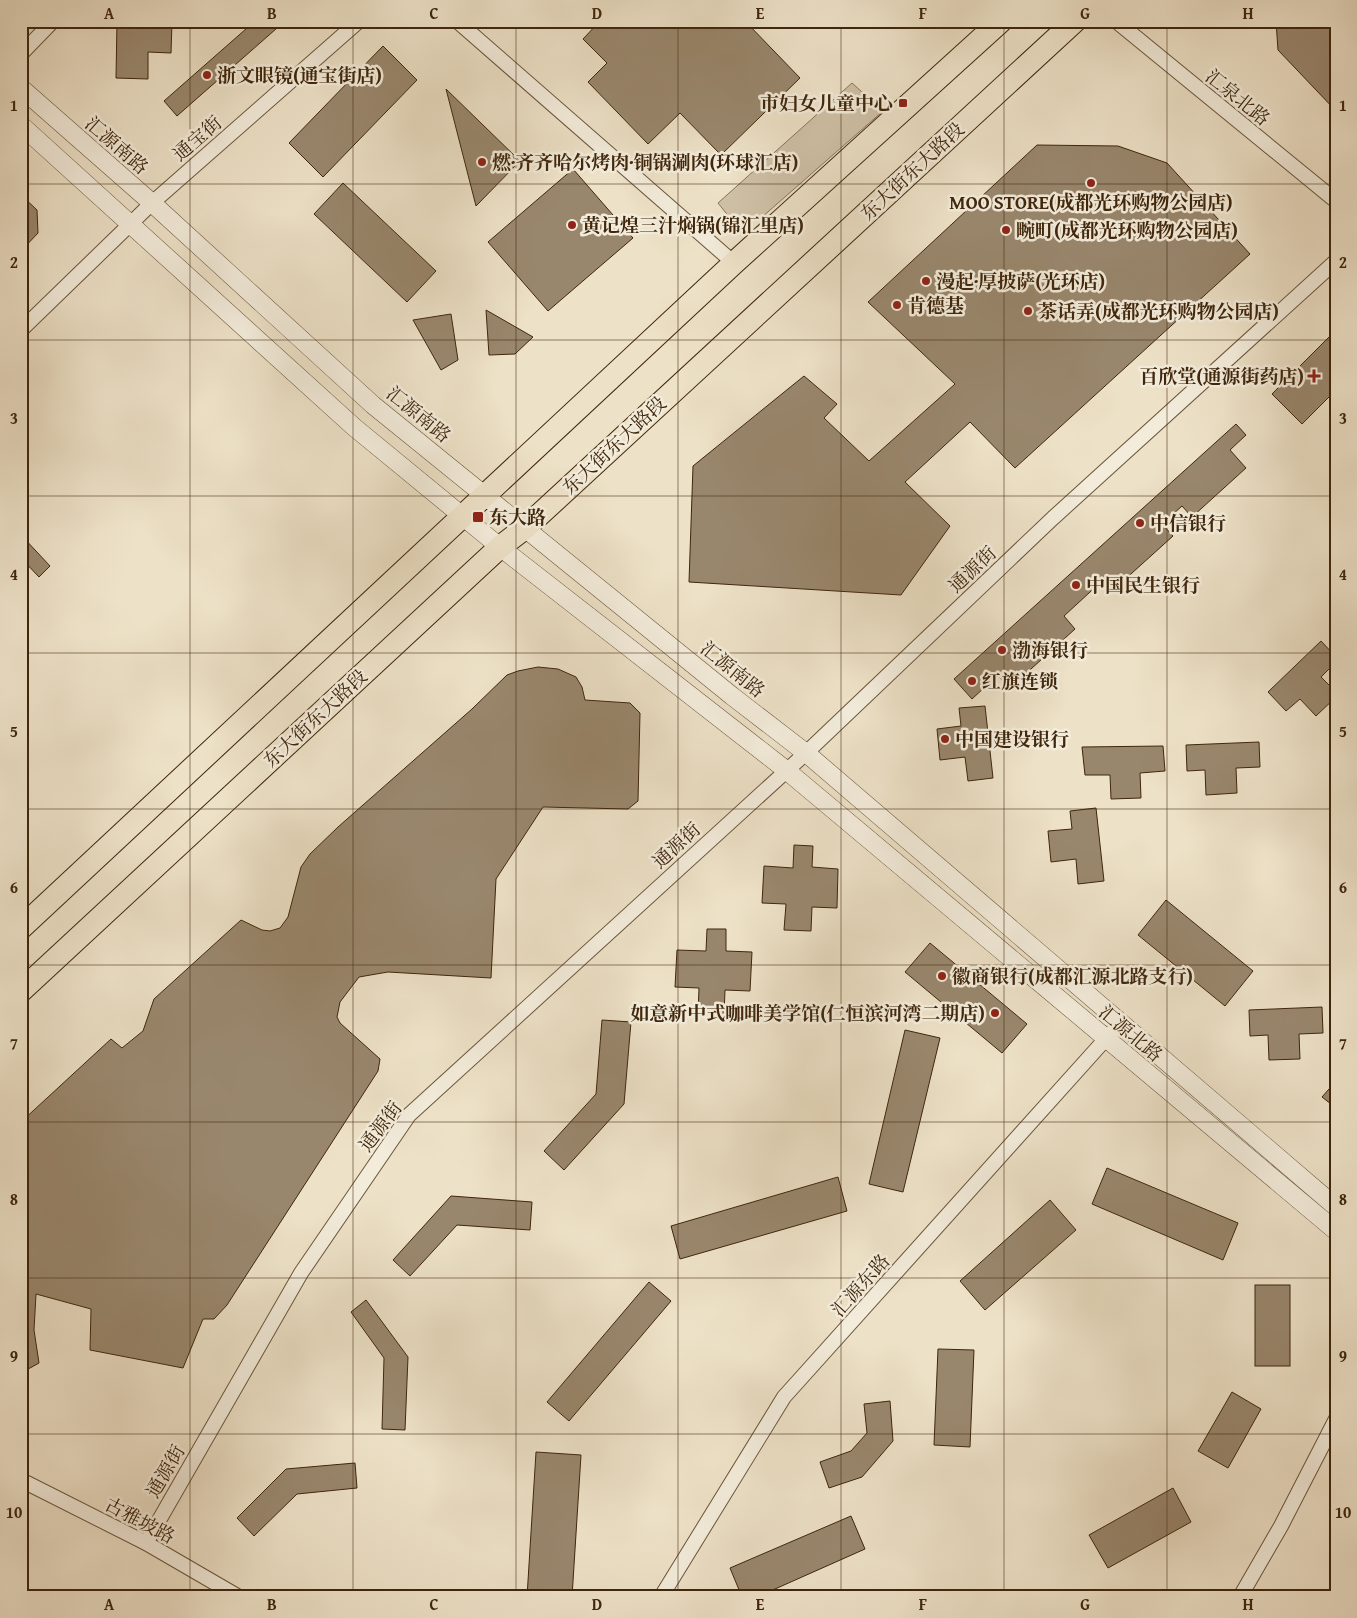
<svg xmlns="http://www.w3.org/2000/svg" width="1357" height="1618" font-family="'Gentium Book Plus','Noto Serif SC',serif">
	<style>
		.green { fill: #cfc1a7; stroke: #87745a }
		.building { fill: #99876d; stroke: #3f260c }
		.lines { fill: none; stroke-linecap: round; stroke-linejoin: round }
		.minor-casing { stroke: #6a553b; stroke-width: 16 }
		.tertiary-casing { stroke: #6a553b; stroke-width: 19 }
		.primary-casing { stroke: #3f260c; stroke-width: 24 }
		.minor { stroke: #f3ecdb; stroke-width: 14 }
		.tertiary { stroke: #f3ecdb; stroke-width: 18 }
		.primary { stroke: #ede1c7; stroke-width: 22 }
		.grid { fill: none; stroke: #3f260c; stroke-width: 1; stroke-opacity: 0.55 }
		.poi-dot { fill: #8f2418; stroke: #f3ecdb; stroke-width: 2 }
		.labels { text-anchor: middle; stroke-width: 5; stroke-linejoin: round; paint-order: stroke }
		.poi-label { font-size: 19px; font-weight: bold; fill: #3f260c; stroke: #f3ecdb; text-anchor: start }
		.street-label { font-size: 19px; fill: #3f260c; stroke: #f3ecdb }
		.neatline { fill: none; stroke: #3f260c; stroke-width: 2 }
		.grid-label { font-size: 16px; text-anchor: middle; font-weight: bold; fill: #3f260c }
	</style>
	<rect width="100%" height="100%" fill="#ede1c7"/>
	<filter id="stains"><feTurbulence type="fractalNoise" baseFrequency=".004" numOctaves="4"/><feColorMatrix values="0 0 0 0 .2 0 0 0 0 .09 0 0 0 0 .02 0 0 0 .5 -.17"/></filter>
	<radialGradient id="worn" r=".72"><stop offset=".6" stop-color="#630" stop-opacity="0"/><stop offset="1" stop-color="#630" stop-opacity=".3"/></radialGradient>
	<polygon class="green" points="852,83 883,111 761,218 730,218 718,203"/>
	<g class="building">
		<polygon points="117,21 172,21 171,53 148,52 148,79 116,78"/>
		<polygon points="255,21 285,21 177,116 164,101"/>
		<polygon points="600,21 745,21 800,78 721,155 680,113 648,144 588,82 607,63 583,39"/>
		<polygon points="1276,21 1336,21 1336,111 1278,50"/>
		<polygon points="383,46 417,80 323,177 289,143"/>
		<polygon points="446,89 520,161 476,206"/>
		<polygon points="1037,145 1118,146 1167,163 1250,254 1015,468 970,422 905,482 950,526 901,595 689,582 693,466 804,376 837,404 824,418 869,461 955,384 868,302"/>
		<polygon points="573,169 633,238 548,311 488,242"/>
		<polygon points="343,183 436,271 407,302 314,214"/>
		<polygon points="21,195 37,210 38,233 21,251"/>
		<polygon points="486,310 533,337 515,354 489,355"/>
		<polygon points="451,314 458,360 441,370 413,320"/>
		<polygon points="1336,330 1336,390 1302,424 1272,394"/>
		<polygon points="1236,424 1246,435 1230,450 1246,468 1192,517 1182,506 1162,524 1173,536 1111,592 1102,581 1064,616 1075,629 1009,689 998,675 972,699 954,679"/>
		<polygon points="21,535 50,566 39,577 21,558"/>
		<polygon points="1321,641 1336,657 1336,662 1321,677 1336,692 1336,697 1316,716 1300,699 1286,711 1268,692"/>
		<polygon points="538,667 558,669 576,677 582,687 585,700 630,703 640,713 638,801 628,809 543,807 496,879 491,978 388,972 359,977 340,1002 337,1017 340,1023 380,1059 378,1071 227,1305 214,1319 203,1319 183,1368 90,1350 91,1309 36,1294 34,1330 39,1363 21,1373 21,1122 111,1039 122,1048 143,1031 154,999 241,920 262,930 270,931 280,928 288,917 301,867 310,854 338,827 472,709 507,675 518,671"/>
		<polygon points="985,706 993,778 968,781 965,757 940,760 937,729 961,726 959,708"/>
		<polygon points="1259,742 1260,767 1236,768 1237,793 1206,795 1205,770 1187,771 1186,745"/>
		<polygon points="1163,746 1165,771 1140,773 1141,798 1111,799 1110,775 1085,775 1082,747"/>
		<polygon points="1096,808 1104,881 1078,884 1076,859 1051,862 1048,831 1072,829 1070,811"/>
		<polygon points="794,845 813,846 812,867 838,869 837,908 812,907 811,931 784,930 786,904 762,903 764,866 793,868"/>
		<polygon points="1166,900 1253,971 1225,1006 1138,935"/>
		<polygon points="707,929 726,929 726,951 752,952 750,991 725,990 724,1015 698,1014 699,988 675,987 677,950 706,951"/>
		<polygon points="930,943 1027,1024 1002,1053 905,972"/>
		<polygon points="1322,1007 1323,1033 1299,1034 1300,1059 1269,1060 1268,1035 1250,1036 1249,1010"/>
		<polygon points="602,1020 631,1022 624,1104 564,1170 544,1151 596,1094"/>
		<polygon points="905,1030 940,1038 903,1192 869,1184"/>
		<polygon points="1336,1081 1336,1108 1322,1097"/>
		<polygon points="1107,1168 1238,1223 1223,1260 1092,1204"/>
		<polygon points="838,1177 847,1211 680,1259 671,1226"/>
		<polygon points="451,1196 532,1202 530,1230 457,1225 410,1276 393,1260"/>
		<polygon points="1050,1200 1076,1230 985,1310 960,1281"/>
		<polygon points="649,1282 671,1301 569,1421 547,1402"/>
		<rect x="1255" y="1285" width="35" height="81"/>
		<polygon points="366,1300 408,1357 405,1430 382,1429 384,1358 351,1312"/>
		<polygon points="938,1349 974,1350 970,1447 934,1445"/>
		<polygon points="1232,1392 1261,1409 1228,1468 1198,1451"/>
		<polygon points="890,1401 893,1441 862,1477 829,1488 820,1462 851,1451 867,1433 864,1404"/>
		<polygon points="536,1452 581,1455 572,1597 527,1597"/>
		<polygon points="355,1463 357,1488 297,1494 254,1536 237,1518 286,1469"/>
		<polygon points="1173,1488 1191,1522 1108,1568 1089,1535"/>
		<polygon points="851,1516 865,1549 757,1597 742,1597 730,1568"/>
	</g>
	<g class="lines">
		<defs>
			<g id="minor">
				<polyline points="457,21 734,263"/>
				<polyline points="1116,21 1336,201"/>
				<polyline points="21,54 53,21"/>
				<polyline points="21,330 152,203 359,21"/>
				<polyline points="21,1480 146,1543 239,1597"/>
				<polyline points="146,1543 301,1273 409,1115 806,753 1053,518 1336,261"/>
				<polyline points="661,1597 784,1397 1120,1023"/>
				<polyline points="1240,1597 1281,1526 1336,1419"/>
			</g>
			<g id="tertiary">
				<polyline points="21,88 152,203 373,405 732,696 806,753 1336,1207"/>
				<polyline points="21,125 354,427 500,547 786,770 1336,1231"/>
			</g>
			<g id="primary">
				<polyline points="21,928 734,263 1001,21"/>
				<polyline points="21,991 500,547 525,528 1075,21"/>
			</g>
		</defs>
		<use href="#minor" class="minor-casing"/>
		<use href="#tertiary" class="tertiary-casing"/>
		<use href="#primary" class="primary-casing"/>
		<use href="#minor" class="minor"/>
		<use href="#tertiary" class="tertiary"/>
		<use href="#primary" class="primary"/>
	</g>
	<path class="grid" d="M190,21V1597M353,21V1597M516,21V1597M678,21V1597M841,21V1597M1004,21V1597M1167,21V1597M21,184H1336M21,340H1336M21,496H1336M21,653H1336M21,809H1336M21,965H1336M21,1122H1336M21,1278H1336M21,1434H1336"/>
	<g class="poi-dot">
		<circle cx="207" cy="75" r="5"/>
		<rect x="898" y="98" width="10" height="10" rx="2.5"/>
		<circle cx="482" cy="162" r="5"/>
		<circle cx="1091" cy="183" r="5"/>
		<circle cx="572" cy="225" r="5"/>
		<circle cx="1006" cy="230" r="5"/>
		<circle cx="926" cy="281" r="5"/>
		<circle cx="897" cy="305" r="5"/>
		<circle cx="1028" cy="311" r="5"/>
		<path d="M1311.5 368.5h5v5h5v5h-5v5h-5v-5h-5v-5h5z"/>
		<rect x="472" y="511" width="12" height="12" rx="2.5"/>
		<circle cx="1140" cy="523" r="5"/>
		<circle cx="1076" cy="585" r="5"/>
		<circle cx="1002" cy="650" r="5"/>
		<circle cx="972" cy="681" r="5"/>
		<circle cx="945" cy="739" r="5"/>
		<circle cx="942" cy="976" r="5"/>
		<circle cx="995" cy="1013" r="5"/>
	</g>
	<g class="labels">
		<g class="poi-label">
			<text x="217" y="82">浙文眼镜(通宝街店)</text>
			<text x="893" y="110" text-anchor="end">市妇女儿童中心</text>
			<text x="492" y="169">燃·齐齐哈尔烤肉·铜锅涮肉(环球汇店)</text>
			<text x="1091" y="209" text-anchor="middle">MOO STORE(成都光环购物公园店)</text>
			<text x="582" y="232">黄记煌三汁焖锅(锦汇里店)</text>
			<text x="1016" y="237">畹町(成都光环购物公园店)</text>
			<text x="936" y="288">漫起·厚披萨(光环店)</text>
			<text x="907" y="312">肯德基</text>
			<text x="1038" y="318">茶话弄(成都光环购物公园店)</text>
			<text x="1304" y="383" text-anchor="end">百欣堂(通源街药店)</text>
			<text x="489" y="524">东大路</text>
			<text x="1150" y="530">中信银行</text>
			<text x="1086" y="592">中国民生银行</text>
			<text x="1012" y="657">渤海银行</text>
			<text x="982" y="688">红旗连锁</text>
			<text x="955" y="746">中国建设银行</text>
			<text x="952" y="983">徽商银行(成都汇源北路支行)</text>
			<text x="985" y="1020" text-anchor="end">如意新中式咖啡美学馆(仁恒滨河湾二期店)</text>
		</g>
		<g class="street-label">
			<text transform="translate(1238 97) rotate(39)" y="7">汇泉北路</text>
			<text transform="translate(197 138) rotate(-41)" y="7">通宝街</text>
			<text transform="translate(117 145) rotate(41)" y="7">汇源南路</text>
			<text transform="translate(912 171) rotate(-43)" y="7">东大街东大路段</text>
			<text transform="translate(419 414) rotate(39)" y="7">汇源南路</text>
			<text transform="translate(614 445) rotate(-43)" y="7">东大街东大路段</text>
			<text transform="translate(972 569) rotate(-44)" y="7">通源街</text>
			<text transform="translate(733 669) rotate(39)" y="7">汇源南路</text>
			<text transform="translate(315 718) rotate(-43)" y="7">东大街东大路段</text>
			<text transform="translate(676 845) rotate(-43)" y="7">通源街</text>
			<text transform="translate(1131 1033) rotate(40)" y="7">汇源北路</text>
			<text transform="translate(380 1126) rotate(-53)" y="7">通源街</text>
			<text transform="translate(860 1285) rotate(-48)" y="7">汇源东路</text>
			<text transform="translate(165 1471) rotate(-60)" y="7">通源街</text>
			<text transform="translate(140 1520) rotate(28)" y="7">古雅坡路</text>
		</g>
	</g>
	<rect width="1357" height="1618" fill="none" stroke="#ede1c7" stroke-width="55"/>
	<rect x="28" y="28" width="1302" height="1562" class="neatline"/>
	<g class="grid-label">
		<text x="109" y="19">A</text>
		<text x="272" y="19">B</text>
		<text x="434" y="19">C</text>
		<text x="597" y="19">D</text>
		<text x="760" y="19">E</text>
		<text x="923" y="19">F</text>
		<text x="1085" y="19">G</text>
		<text x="1248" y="19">H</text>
		<text x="14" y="111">1</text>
		<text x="1343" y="111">1</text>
		<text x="14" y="268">2</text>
		<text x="1343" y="268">2</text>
		<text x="14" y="424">3</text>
		<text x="1343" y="424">3</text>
		<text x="14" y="580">4</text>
		<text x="1343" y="580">4</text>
		<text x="14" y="737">5</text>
		<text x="1343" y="737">5</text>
		<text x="14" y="893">6</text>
		<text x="1343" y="893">6</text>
		<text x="14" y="1049">7</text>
		<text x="1343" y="1049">7</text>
		<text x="14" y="1205">8</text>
		<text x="1343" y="1205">8</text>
		<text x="14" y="1362">9</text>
		<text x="1343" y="1362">9</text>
		<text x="14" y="1518">10</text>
		<text x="1343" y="1518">10</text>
		<text x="109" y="1610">A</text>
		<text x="272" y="1610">B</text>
		<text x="434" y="1610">C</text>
		<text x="597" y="1610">D</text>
		<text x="760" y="1610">E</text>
		<text x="923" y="1610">F</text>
		<text x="1085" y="1610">G</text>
		<text x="1248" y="1610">H</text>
	</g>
	<rect width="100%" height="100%" filter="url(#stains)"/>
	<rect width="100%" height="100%" fill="url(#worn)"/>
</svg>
